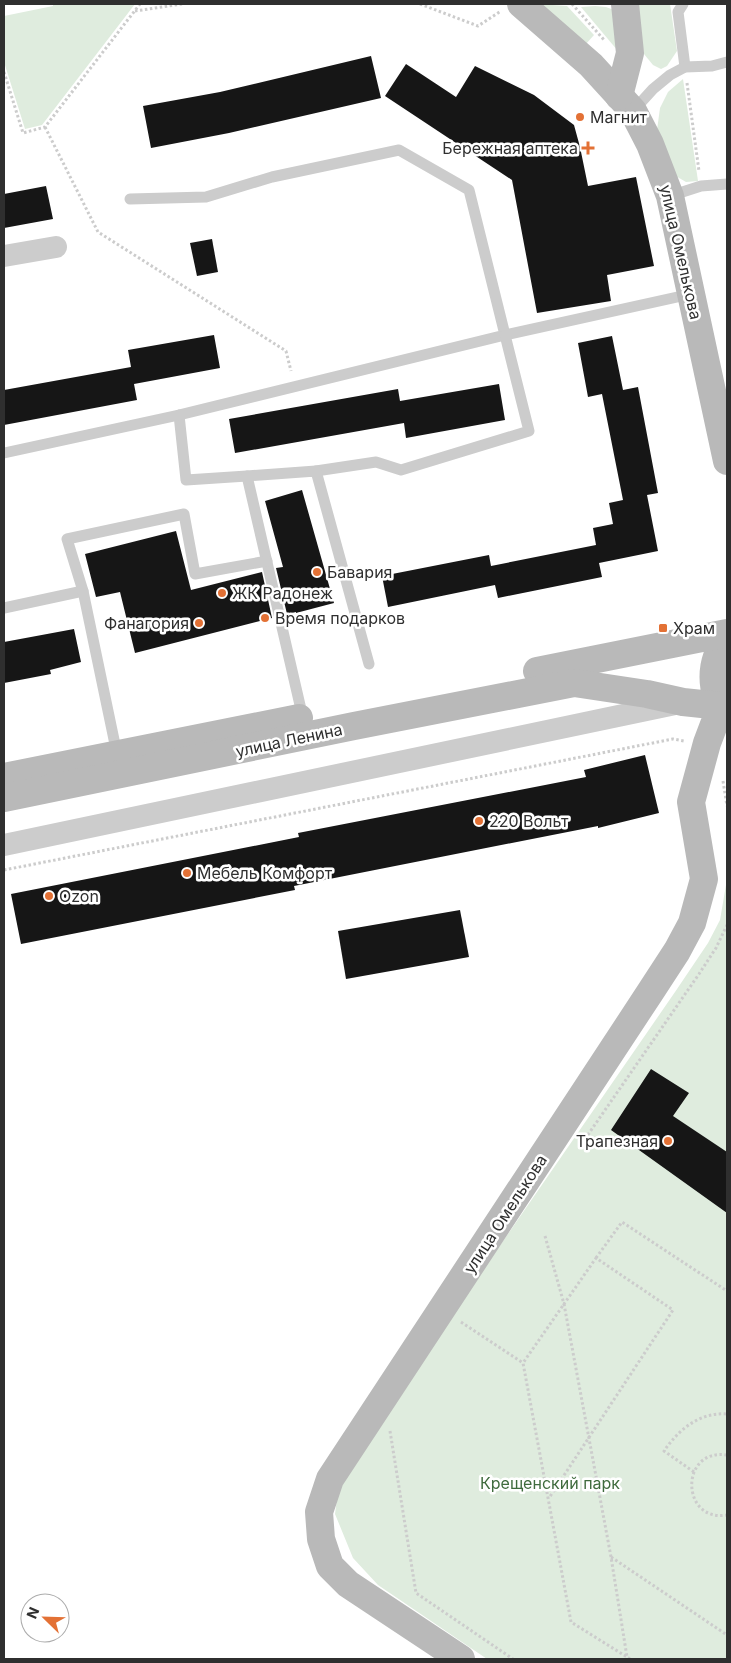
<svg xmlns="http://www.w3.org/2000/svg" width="731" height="1663" font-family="Inter,sans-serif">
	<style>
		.green { fill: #dfecde }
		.building { fill: #161616 }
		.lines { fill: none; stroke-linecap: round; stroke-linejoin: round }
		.path { stroke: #ccc; stroke-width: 3; stroke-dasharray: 2.5 2.5; stroke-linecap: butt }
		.lane { stroke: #ccc; stroke-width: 11 }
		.street { stroke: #ccc; stroke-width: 22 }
		.secondary { stroke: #b9b9b9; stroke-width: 28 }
		.poi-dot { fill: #e37135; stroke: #fff; stroke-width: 2 }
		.labels { text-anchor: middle; stroke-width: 5; stroke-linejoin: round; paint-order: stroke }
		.poi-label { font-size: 16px; fill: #2f2f2f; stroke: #fff; text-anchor: start }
		.street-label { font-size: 16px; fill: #2f2f2f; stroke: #fff }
		.park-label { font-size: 16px; fill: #3f6b3d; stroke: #fff }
	</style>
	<rect width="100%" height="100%" fill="#fff"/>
	<g class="green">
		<polygon points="53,4 135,4 42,125 25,129 4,62 4,16 53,6"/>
		<polygon points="538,4 567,6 594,35 585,45"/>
		<polygon points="636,4 670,4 677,51 667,66 661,69 653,65 644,54"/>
		<polygon points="595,6 606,7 614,10 618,51 581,7"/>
		<polygon points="683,79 698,181 686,182 674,175 657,130 660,108 668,92"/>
		<polygon points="727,879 727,1659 487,1659 378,1585 353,1558 335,1514 338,1491 345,1470 675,992 708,943 720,920"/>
	</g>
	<g class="building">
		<polygon points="371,56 381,98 229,133 151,148 143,106 220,92"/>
		<polygon points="406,64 456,97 475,66 534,95 574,125 580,147 588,186 636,177 654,266 607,275 611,301 537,313 512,180 385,96"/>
		<polygon points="46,186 53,219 4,228 4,194"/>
		<polygon points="212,239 218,272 197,276 190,243"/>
		<polygon points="214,335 220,368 134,384 137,400 4,425 4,390 131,367 128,350"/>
		<polygon points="612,336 623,390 638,387 658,493 647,495 658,551 599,563 602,577 498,598 495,585 388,607 382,576 489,555 491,566 596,545 593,528 613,524 609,503 623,500 602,394 588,397 578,343"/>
		<polygon points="499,384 505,420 406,438 404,423 235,453 229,419 398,389 400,401"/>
		<polygon points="302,490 334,603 296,613 296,612 287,614 276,568 283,567 265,501"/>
		<polygon points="176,531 191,590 262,572 272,618 135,653 120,592 96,597 85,554"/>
		<polygon points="74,629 81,662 50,670 51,674 4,683 4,642"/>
		<polygon points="645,755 659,813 598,828 598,826 294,886 295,890 21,944 11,894 299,837 298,833 586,777 584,770"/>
		<polygon points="460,910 469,957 346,979 338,931"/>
		<polygon points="651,1069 689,1093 673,1116 727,1152 727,1213 611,1130"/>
	</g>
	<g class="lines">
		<g class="path">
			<polyline points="420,4 478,26 501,11"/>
			<polyline points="572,4 605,41"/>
			<polyline points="135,11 182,4"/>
			<polyline points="4,72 23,133 45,127 140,4"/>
			<polyline points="687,83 699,171"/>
			<polyline points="45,127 98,232 286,351 291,371"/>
			<polyline points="723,781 727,806"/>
			<polyline points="4,870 673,739 684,741"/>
			<polyline points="585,1139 699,974 716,948 727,925"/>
			<polyline points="545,1236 564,1304 596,1258 673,1310 549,1498"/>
			<polyline points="596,1258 622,1222 727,1291"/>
			<polyline points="461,1322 523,1363"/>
			<polyline points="390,1431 416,1593 513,1659"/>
			<path d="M727,1455C679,1448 681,1523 727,1515"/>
			<path d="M694,1472L664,1451C679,1429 700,1412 727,1414"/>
			<polyline points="611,1557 564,1304 523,1363 571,1622 627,1657"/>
			<polyline points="630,1659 627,1657 611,1557 727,1635"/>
		</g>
		<g class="lane">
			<polyline points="683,4 678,12 685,67"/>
			<polyline points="633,111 653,89 670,75 685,67 712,66 727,62"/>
			<polyline points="670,196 701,186 727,184"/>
			<polyline points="179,415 186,480 247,476"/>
			<polyline points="4,453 179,415 505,335 469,190 399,150 272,177 206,197 130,199"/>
			<polyline points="316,471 376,462 401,470 529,431 505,335 691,294"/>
			<polyline points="4,608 83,591"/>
			<polyline points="303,718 247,476 316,471 369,664"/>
			<polyline points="117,754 83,591 67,539 184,514 195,574 267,561"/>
		</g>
		<g class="street">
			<polyline points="4,256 56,247"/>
			<polyline points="4,845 680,703"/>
		</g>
		<g class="secondary">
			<polyline points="521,4 591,65 633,111 650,144 670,196 727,461"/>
			<polyline points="619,96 630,53 625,4"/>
			<path d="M727,639C709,662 709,692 727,715"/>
			<polyline points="537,671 727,633"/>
			<polyline points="4,777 299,718"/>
			<polyline points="4,798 354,726 574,683 647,694 683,702 721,706 707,743 691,802 704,879 692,923 677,951 649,994 330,1479 319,1512 321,1539 330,1566 348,1584 461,1659"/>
		</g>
	</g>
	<g class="poi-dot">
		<circle cx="580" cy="117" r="5"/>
		<path d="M585.5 140.5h5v5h5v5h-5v5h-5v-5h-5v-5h5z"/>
		<circle cx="317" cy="572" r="5"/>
		<circle cx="222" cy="593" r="5"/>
		<circle cx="265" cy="618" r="5"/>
		<circle cx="199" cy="623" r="5"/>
		<rect x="658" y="623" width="10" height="10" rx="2.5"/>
		<circle cx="479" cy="821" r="5"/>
		<circle cx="187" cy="873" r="5"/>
		<circle cx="49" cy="896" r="5"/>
		<circle cx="668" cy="1141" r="5"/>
	</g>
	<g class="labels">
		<g class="poi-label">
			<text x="590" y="123">Магнит</text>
			<text x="578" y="154" text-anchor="end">Бережная аптека</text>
			<text x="327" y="578">Бавария</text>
			<text x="232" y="599">ЖК Радонеж</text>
			<text x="275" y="624">Время подарков</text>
			<text x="189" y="629" text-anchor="end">Фанагория</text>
			<text x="673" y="634">Храм</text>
			<text x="489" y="827">220 Вольт</text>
			<text x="197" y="879">Мебель Комфорт</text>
			<text x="59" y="902">Ozon</text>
			<text x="658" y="1147" text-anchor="end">Трапезная</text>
		</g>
		<g class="street-label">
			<text transform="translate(681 252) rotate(77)" y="6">улица Омелькова</text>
			<text transform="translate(289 740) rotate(-12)" y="6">улица Ленина</text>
			<text transform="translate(505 1214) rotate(-57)" y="6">улица Омелькова</text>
		</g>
		<g class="park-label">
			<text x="550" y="1489">Крещенский парк</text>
		</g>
	</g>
	<rect width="731" height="1663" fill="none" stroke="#2f2f2f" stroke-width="10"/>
	<g transform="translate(45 1618) rotate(293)"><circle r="24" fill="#ffffff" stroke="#acacac"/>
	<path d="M0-4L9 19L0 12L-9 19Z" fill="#e37135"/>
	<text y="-8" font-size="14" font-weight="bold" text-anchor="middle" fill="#2f2f2f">N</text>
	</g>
</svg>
